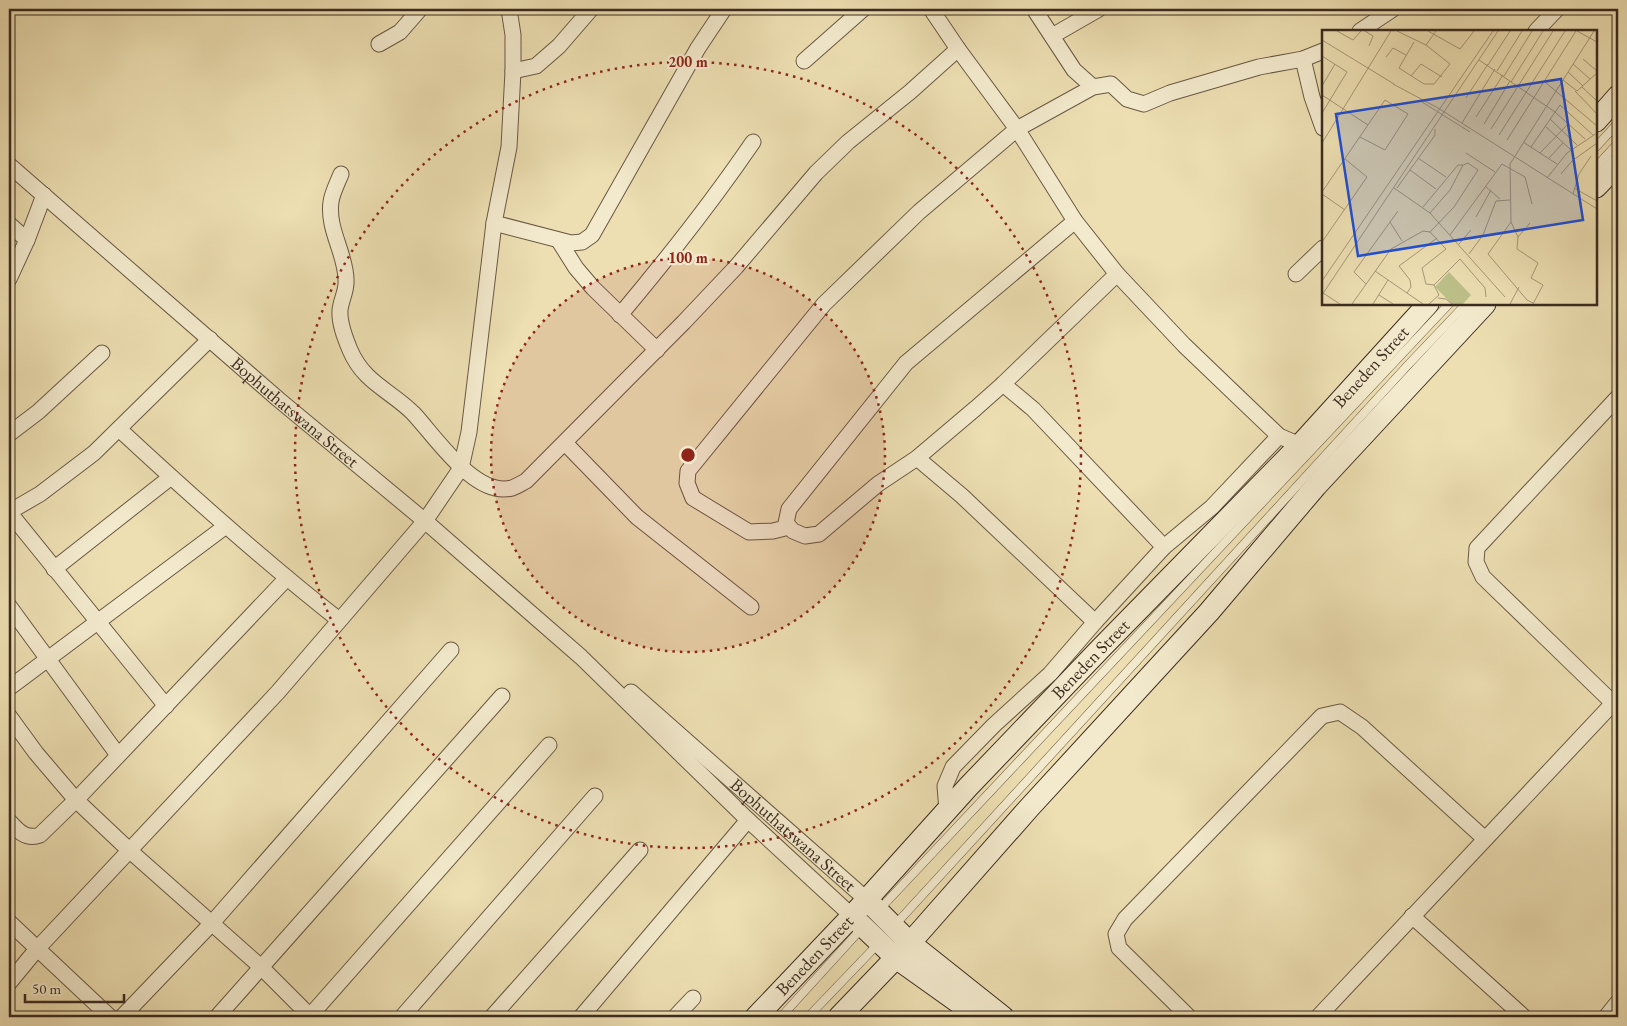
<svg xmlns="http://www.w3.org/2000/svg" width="1627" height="1026" font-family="'EB Garamond',serif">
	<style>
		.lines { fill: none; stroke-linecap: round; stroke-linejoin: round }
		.lane-casing { stroke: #685844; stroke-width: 9 }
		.street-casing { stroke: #685844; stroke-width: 17 }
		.secondary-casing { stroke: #3b2b20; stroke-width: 23 }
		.lane { stroke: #f3eacd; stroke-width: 8 }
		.street { stroke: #f3eacd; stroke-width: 15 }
		.secondary { stroke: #f3eacd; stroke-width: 21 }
		.ring { fill: none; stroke: #8f2418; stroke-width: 2.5; stroke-dasharray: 2.5 5 }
		.labels { text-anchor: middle; stroke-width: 4.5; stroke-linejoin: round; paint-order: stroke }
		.street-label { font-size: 18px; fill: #3b2b20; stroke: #f3eacd }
		.inset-road { fill: none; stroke: #a69778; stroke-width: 1 }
		.view { fill: #1d4ed8; fill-opacity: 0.15; stroke: #1d4ed8; stroke-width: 2.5 }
		.inset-edge { fill: none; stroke: #3b2b20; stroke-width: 2.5 }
		.centre { fill: #8f2418; stroke: #f3eacd; stroke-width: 2.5 }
		.ring-label { font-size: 15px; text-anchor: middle; font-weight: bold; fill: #8f2418; stroke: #f3eacd; stroke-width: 4.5; stroke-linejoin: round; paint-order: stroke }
	</style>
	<rect width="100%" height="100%" fill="#eddfb2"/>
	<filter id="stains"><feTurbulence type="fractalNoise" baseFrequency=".004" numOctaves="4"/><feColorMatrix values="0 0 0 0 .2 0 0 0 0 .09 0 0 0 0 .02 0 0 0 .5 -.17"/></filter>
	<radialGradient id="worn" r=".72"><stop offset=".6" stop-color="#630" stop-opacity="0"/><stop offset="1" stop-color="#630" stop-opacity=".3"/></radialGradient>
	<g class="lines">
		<defs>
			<g id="lane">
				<polyline points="1596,147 1618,123"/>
				<polyline points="1596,167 1618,143"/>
				<polyline points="878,911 1449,304"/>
				<polyline points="894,926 1407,366 1466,304"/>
				<polyline points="781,1017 862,928"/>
				<polyline points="808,1017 878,944"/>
			</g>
			<g id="street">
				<polyline points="931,9 958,49 1017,129 1075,221 1117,274 1184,345 1279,436 1300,445"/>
				<polyline points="1034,9 1074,70 1093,87"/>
				<polyline points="1360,31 1393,9"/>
				<polyline points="1536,31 1557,9"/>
				<polyline points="1052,36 1099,9"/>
				<polyline points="379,44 400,32 420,9"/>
				<polyline points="1303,59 1312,97 1323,128"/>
				<polyline points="804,61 863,9"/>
				<polyline points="513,71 536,66 559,46 591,9"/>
				<path id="s1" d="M9,165L278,399L425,521L581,657L748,820L852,916"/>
				<path d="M341,174C338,182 332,193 331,202C327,229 346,254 346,280C347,290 341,300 340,310C339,323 345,338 350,350C364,383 390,390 413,413C435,436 475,498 512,488C517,486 522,483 526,481L684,322L736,267L816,173L848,142L910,92L958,49"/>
				<polyline points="1075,221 906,363 789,509 786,523 793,531 805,536 819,534 878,484 917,458 976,408 1003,384 1117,274"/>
				<polyline points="494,223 571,243 582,242 592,235 698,48 724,9"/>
				<polyline points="9,224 27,240"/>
				<polyline points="559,241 576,268 593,288 657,350"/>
				<polyline points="1296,274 1323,248"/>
				<polyline points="9,279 27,240 44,195"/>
				<path d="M620,315C667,259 712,202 753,142"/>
				<polyline points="1003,384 1033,409 1164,547"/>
				<path d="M119,429C190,495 263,560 339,620"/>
				<polyline points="9,434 38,412 102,353"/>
				<polyline points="565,443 637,517 751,607"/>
				<polyline points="917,458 962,496 1095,622"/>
				<polyline points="9,512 40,494 94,453 210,339"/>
				<polyline points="9,512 166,706"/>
				<polyline points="789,527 773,531 749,532 693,498 687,483 688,471 824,304 919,212 1017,129 1093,87 1111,84 1127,99 1144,104 1170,93 1259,67 1303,59 1323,51"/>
				<polyline points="54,569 171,477"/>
				<polyline points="9,606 118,755"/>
				<polyline points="9,688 226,526"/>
				<path id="s2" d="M631,692L866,899"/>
				<polyline points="1613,703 1483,577 1476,562 1477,548 1618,397"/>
				<polyline points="9,716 36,753 76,800 129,850 261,967 311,1017"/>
				<polyline points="947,811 945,786 953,767 994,725 1050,674 1095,622 1164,547 1212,507 1279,436"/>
				<path d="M9,821C18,831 26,840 40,835L76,800L287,578"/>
				<polyline points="1412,916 1524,1017"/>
				<polyline points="9,922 110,1017"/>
				<polyline points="9,983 37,949 278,692 425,521 461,468 469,432 494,223 509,147 513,71 513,35 509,9"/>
				<polyline points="122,1017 212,923 451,650"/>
				<polyline points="217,1017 502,696"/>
				<polyline points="309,1017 549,745"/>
				<polyline points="402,1017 595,796"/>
				<polyline points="492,1017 640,850"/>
				<polyline points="581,1017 748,820"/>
				<polyline points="675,1017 693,998"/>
				<polyline points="1189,1017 1119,948 1116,934 1125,919 1322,716 1340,712 1362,727 1485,839"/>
				<polyline points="1318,1017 1618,698"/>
				<polyline points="1606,1017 1618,1002"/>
			</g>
			<g id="secondary">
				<polyline points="1596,121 1618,96"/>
				<polyline points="1596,187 1618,164"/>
				<polyline points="866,899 910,943 1003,1017"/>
				<polyline points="852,916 896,958 979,1017"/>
				<path id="s3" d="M756,1017L852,916L968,787L1102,647L1300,445L1428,304"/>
				<polyline points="839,1017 910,943 1029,808 1209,612 1316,486 1485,304"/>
			</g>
		</defs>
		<use href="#lane" class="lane-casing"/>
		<use href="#street" class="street-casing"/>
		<use href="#secondary" class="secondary-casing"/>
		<use href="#lane" class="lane"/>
		<use href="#street" class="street"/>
		<use href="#secondary" class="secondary"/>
	</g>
	<circle cx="688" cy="455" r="197" fill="#8f2418" fill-opacity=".12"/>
	<g class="ring">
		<circle cx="688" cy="455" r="197"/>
		<circle cx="688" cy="455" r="393"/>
	</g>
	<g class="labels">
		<g class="street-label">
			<text dy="6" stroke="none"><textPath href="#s3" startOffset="895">Beneden Street</textPath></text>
			<text dy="6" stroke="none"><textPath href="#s1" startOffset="378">Bophuthatswana Street</textPath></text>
			<text dy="6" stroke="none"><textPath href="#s3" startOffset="490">Beneden Street</textPath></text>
			<text dy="6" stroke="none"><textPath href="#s2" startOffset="216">Bophuthatswana Street</textPath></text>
			<text dy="6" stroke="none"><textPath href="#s3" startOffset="85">Beneden Street</textPath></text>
		</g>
	</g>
	<g transform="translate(1322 30)">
		<rect width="275" height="275" fill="#eddfb2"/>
		<path d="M127,242L149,265L141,274H130L113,257Z" fill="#bdc089"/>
		<path class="inset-road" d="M15,1L31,10L39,1M43,1L51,6L47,16M75,1L104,15L128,34L112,54H102L77,38L92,12M106,1L138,19L152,1M255,1L275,12M0,10L72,54M104,15L114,1M0,26L25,42L0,83M64,27L71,18L84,25M261,29L275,41M157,30L233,82L263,109M251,34L268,49M166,35L188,1M175,41L200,1M246,42L261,56M89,46L99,34L120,47M182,46L210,1M241,50L255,61L275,43M189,52L221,1M223,52L275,96M71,54L116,78L275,179M0,56L13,34M260,57L275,71M253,61L275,84M0,65L46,95M144,68L166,34M100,72L148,102M154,87L181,45M228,89L255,115M140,93L173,39M162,94L188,51M223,96L249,120M169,99L231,1M177,105L243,1M185,110L254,1M201,112L235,134M0,113L69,1M209,117L238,75L271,105M144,123L173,142M218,123L246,94M96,128L124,147M227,128L241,113M88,140L114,159M239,144L250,131L275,113M225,148L245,123L275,103M163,156L178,169M72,158L108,183L183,267M75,158L113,105V99M252,158L275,171M0,162L63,70L86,84L63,120L38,107M0,164L23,180M251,164L257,144L269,126M101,177L136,135H141L128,160L108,183M154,187L169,160M68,192L80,211M189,192L166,224L205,270L211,273M208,193L196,207L195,219L216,233L209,248L221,255L211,274M108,202L124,219L100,238L104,254L112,255L138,229L163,258L164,267M128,205L180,134L203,147L210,174M196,207L189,192L188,134L272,1M0,212L45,147L23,129M137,214L149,200M147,224L161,205L174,171L188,170M53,241L101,274M0,251L171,1M44,254L32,242L76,181M1,263L18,274M85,263L89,257L88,250L77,236L115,208M0,265L176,1M57,265L71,274M116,268L124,269L130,274M30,274L69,219L101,201L108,202L132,177L156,140L146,133L141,135M51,274L66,250M107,274L117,265L112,255M188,274L197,257"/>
		<path class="view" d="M239,49L261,190L36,226L14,84Z"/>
		<rect width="275" height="275" class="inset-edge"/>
	</g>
	<circle cx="688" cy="455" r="8" class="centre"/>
	<g class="ring-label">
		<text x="688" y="67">200 m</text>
		<text x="688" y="263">100 m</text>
	</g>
	<rect width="1627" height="1026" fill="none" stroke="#eddfb2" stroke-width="30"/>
	<rect x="10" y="10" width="1607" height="1006" fill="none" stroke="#3b2b20" stroke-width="2.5"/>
	<rect x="15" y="15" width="1597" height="996" fill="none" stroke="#3b2b20"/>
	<path d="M25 994v8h99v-8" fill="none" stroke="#3b2b20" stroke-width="2.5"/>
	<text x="32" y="994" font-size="15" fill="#3b2b20" stroke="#f3eacd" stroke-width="4" paint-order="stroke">50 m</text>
	<rect width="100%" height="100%" filter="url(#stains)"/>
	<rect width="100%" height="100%" fill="url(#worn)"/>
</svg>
